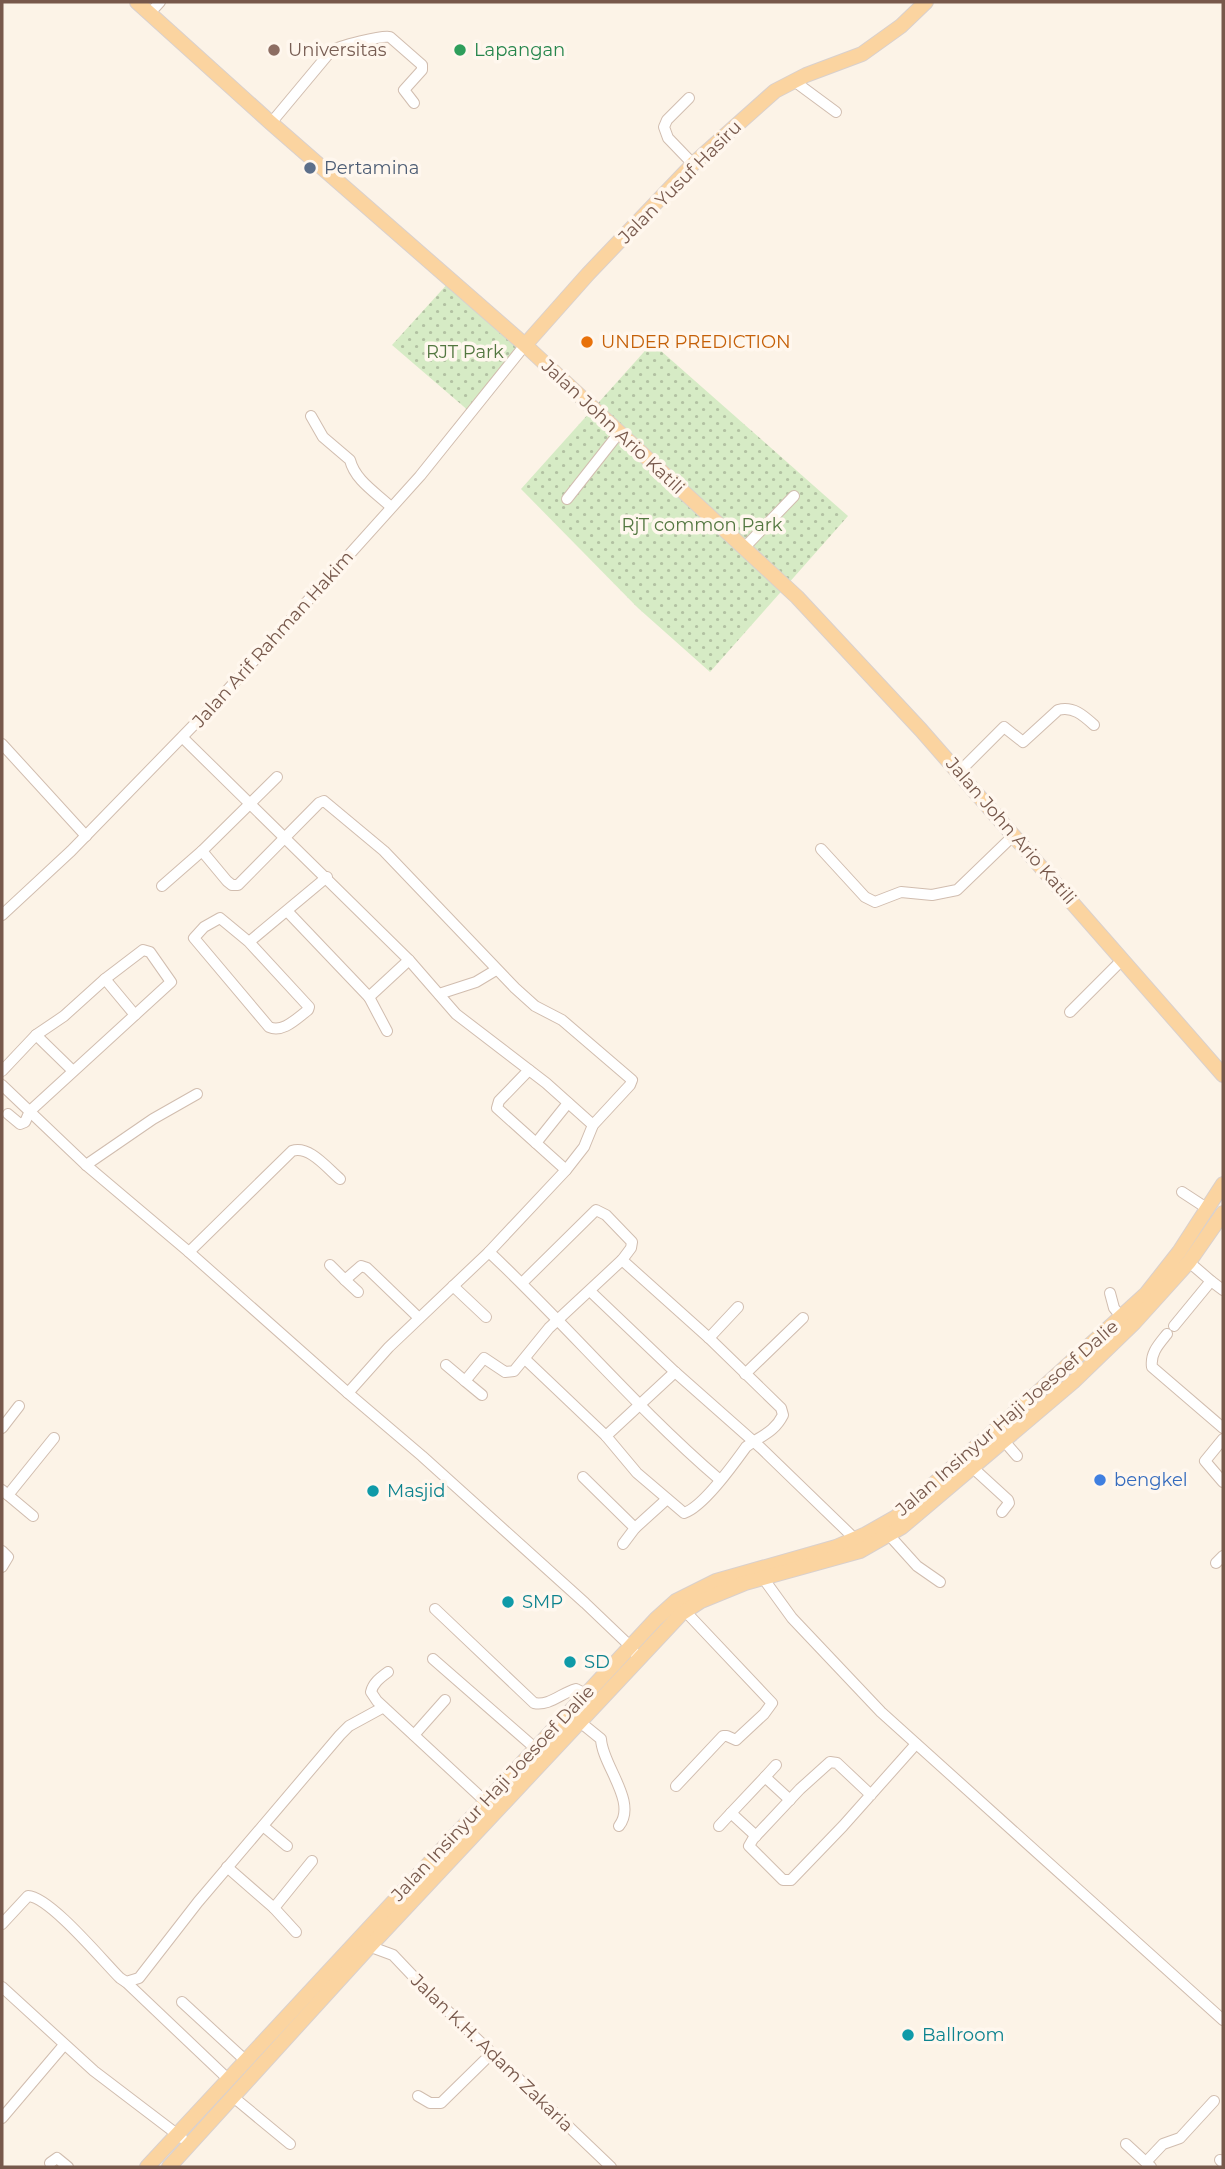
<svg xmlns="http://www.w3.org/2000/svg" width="1225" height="2169" font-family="Montserrat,sans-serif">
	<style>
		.grass { fill: url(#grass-dots) }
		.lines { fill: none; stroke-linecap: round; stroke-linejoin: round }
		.minor-casing { stroke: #d1bdaf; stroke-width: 12 }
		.major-casing { stroke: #d9d0cd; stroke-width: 16 }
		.minor { stroke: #fff; stroke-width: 10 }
		.major { stroke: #fbd4a0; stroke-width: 14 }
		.education-dot { fill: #8d6e63; stroke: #fff7ee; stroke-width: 2.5 }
		.leisure-dot { fill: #2e9e5b; stroke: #fff7ee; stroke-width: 2.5 }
		.service-dot { fill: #5c6f8a; stroke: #fff7ee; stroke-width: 2.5 }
		.food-dot { fill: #e8710a; stroke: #fff7ee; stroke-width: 2.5 }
		.shop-dot { fill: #3f7fe0; stroke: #fff7ee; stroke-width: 2.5 }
		.culture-dot { fill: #0f9aa8; stroke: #fff7ee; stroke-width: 2.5 }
		.labels { text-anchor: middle; stroke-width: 7; stroke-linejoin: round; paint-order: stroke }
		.education-label { font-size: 18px; fill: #785e54; stroke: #fff7ee; text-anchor: start }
		.leisure-label { font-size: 18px; fill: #27864d; stroke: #fff7ee; text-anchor: start }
		.service-label { font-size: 18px; fill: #4e5e75; stroke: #fff7ee; text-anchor: start }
		.street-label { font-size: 18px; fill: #77584b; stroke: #fff7ee }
		.food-label { font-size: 18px; fill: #c56008; stroke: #fff7ee; text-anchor: start }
		.park-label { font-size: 18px; fill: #537740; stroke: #fff7ee }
		.shop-label { font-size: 18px; fill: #366cbe; stroke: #fff7ee; text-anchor: start }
		.culture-label { font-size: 18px; fill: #0d838f; stroke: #fff7ee; text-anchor: start }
	</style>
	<defs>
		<pattern id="grass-dots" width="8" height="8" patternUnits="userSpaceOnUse" patternTransform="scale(1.75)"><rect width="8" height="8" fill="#d6ebc5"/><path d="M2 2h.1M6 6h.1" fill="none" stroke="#b2c1a2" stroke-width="1.8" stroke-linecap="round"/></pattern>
	</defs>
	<rect width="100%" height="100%" fill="#fcf3e7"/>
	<g class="grass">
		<polygon points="450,281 523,348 470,412 392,345"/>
		<polygon points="652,343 848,516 710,672 638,608 521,489"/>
	</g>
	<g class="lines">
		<defs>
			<g id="minor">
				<polyline points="150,13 160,2"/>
				<polyline points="794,81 836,112"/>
				<polyline points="689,98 667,120 664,127 668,138 693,164"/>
				<path d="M271,123L331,51C339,46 382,35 390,37L422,65V70L404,90L414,103"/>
				<path d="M311,416L323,437L350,460C355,480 375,492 391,507"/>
				<polyline points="567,499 619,433"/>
				<polyline points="744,548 794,496"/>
				<polyline points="183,738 409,960 456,1014 546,1083 593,1125"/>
				<polyline points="2,744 86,836"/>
				<path d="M959,772L1004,727L1023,742L1058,710C1073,706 1083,715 1094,725"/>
				<polyline points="821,849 865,897 875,902 901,892 932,895 957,890 1014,835"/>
				<polyline points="202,851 227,881 232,885 238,885 319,803 324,801 384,851 515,988 535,1006 562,1020 632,1080 630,1085 593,1125 584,1147 566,1170"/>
				<polyline points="162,886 202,851 277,777"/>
				<polyline points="287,911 369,997 409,960"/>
				<polyline points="2,915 71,851 223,695 420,476 525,345"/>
				<path d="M249,942L220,918L204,927L194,938L269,1027C283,1033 296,1019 308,1010L309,1007L249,942L327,877"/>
				<polyline points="439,994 476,982 496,970"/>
				<polyline points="369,997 387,1031"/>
				<polyline points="1070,1012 1123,959"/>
				<polyline points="36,1035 73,1071"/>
				<polyline points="2,1071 36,1035 64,1016 105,979 135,1015"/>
				<polyline points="2,1085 86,1165 189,1252 348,1393 422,1456 585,1603 630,1646 639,1659"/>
				<polyline points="8,1114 20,1124 25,1122 30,1111 171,982 150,952 143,950 105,979"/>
				<polyline points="536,1143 568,1103"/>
				<polyline points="86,1165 153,1119 197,1094"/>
				<polyline points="1182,1192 1208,1209"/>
				<path d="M189,1252L292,1151C309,1145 327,1168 340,1179"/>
				<path d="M489,1252C568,1326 637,1409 720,1480"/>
				<polyline points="330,1265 345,1280 361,1266 367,1268 419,1318"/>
				<polyline points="345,1280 358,1292"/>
				<polyline points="1211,1281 1223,1290"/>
				<polyline points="453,1286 486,1317"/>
				<polyline points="591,1292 675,1372 761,1448 855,1539"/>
				<polyline points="1110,1293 1114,1308 1122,1318"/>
				<polyline points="1174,1326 1211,1281 1189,1262"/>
				<path d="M1167,1334C1159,1344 1150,1353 1152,1367L1223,1428"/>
				<polyline points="709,1338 738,1307"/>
				<path d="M525,1359L606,1436L637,1473L684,1513C703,1507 733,1465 746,1447C760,1436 774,1433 783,1415L781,1408L709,1338L622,1260"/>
				<polyline points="446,1365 465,1381 484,1358 505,1372 514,1371 549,1328 622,1260 631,1248 632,1242 606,1215 596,1210 522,1283"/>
				<polyline points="745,1374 803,1318"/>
				<polyline points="465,1381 482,1395"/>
				<polyline points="348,1393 389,1347 489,1252 566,1170 497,1108 499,1101 529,1070"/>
				<polyline points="2,1428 19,1406"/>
				<polyline points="606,1436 675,1372"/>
				<polyline points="1223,1439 1205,1461 1223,1482"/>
				<polyline points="1004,1441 1017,1456"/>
				<polyline points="973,1468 1008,1500 1009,1503 1002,1512"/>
				<polyline points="583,1477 635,1528"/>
				<polyline points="2,1490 33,1516"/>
				<polyline points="8,1495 54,1438"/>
				<polyline points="889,1535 917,1566 940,1582"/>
				<polyline points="623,1544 635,1528 667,1499"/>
				<polyline points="2,1551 8,1557 2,1567"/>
				<polyline points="1216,1563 1223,1556"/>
				<polyline points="763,1578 792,1618 881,1712 1223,2020"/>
				<path d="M435,1609L534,1703C550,1706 561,1693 576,1689L586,1694"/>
				<polyline points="433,1659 535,1748"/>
				<path d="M388,1672C380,1678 373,1683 371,1692L377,1701L486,1802"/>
				<path d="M580,1722L601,1739C602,1765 638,1802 619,1826"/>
				<polyline points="414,1735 445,1700"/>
				<polyline points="765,1777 776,1765"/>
				<polyline points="676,1786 723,1736 727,1736 736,1740 764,1714 772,1703 685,1611"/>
				<polyline points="871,1795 837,1763 830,1762 800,1789 753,1839 749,1846 783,1880 791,1880 843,1826 916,1744"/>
				<polyline points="263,1826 287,1846"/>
				<polyline points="719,1826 731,1813"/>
				<polyline points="756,1836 731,1813 765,1777 790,1800"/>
				<polyline points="227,1867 274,1908 312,1861"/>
				<polyline points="274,1908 296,1932"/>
				<path d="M2,1924L28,1896C50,1897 102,1960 120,1978L126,1982L139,1978L198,1902L340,1735L349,1726L382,1708"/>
				<polyline points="366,1945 393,1955 431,1995 611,2167"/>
				<polyline points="126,1982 228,2079"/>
				<polyline points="2,1987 94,2071 182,2138"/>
				<polyline points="182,2002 245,2060"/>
				<polyline points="232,2096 290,2144"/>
				<polyline points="418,2096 430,2103 441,2103 492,2053"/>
				<polyline points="2,2118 64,2045"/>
				<polyline points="1126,2144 1151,2167"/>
				<polyline points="1220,2160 1223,2163"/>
				<polyline points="1146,2162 1163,2144 1180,2138 1214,2101"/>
				<polyline points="50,2163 57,2158 68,2167"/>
			</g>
			<g id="major">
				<polyline points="137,2 271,123 525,345 797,597 921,730 1223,1075"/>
				<polyline points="525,345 588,274 693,164 775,91 806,75 862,54 901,26 926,2"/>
				<polyline points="147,2167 656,1619 676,1601 716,1581 836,1547 866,1534 896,1517 1036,1394 1146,1294 1179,1252 1223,1184"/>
				<polyline points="169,2167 370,1946 681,1614 701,1601 745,1583 860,1551 902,1527 1073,1382 1134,1323 1189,1262 1223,1213"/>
			</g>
		</defs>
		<use href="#minor" class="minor-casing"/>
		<use href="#major" class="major-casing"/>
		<use href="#minor" class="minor"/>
		<use href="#major" class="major"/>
	</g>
	<circle class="education-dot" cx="274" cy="50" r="7"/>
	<circle class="leisure-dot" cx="460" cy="50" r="7"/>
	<circle class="service-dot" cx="310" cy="168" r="7"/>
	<circle class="food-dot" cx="587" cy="342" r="7"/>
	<circle class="shop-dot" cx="1100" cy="1480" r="7"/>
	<g class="culture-dot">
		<circle cx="373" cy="1491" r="7"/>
		<circle cx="508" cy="1602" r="7"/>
		<circle cx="570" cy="1662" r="7"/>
		<circle cx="908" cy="2035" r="7"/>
	</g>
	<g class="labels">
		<g class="education-label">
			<text x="288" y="56">Universitas</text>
		</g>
		<g class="leisure-label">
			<text x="474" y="56">Lapangan</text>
		</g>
		<g class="service-label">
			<text x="324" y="174">Pertamina</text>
		</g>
		<g class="street-label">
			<text transform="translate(680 182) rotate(-45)" y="6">Jalan Yusuf Hasiru</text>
			<text transform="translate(613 427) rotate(43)" y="6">Jalan John Ario Katili</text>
			<text transform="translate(273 639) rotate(-48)" y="6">Jalan Arif Rahman Hakim</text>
			<text transform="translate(1011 831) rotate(49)" y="6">Jalan John Ario Katili</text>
			<text transform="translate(1007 1418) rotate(-41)" y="6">Jalan Insinyur Haji Joesoef Dalie</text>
			<text transform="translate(493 1793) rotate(-47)" y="6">Jalan Insinyur Haji Joesoef Dalie</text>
			<text transform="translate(492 2053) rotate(44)" y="6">Jalan K.H. Adam Zakaria</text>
		</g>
		<g class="food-label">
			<text x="601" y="348">UNDER PREDICTION</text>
		</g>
		<g class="park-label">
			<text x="465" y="358">RJT Park</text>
			<text x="702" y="531">RjT common Park</text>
		</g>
		<g class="shop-label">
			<text x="1114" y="1486">bengkel</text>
		</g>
		<g class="culture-label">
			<text x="387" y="1497">Masjid</text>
			<text x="522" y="1608">SMP</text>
			<text x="584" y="1668">SD</text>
			<text x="922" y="2041">Ballroom</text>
		</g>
	</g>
	<rect width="1225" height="2169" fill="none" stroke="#77584b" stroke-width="7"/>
</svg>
